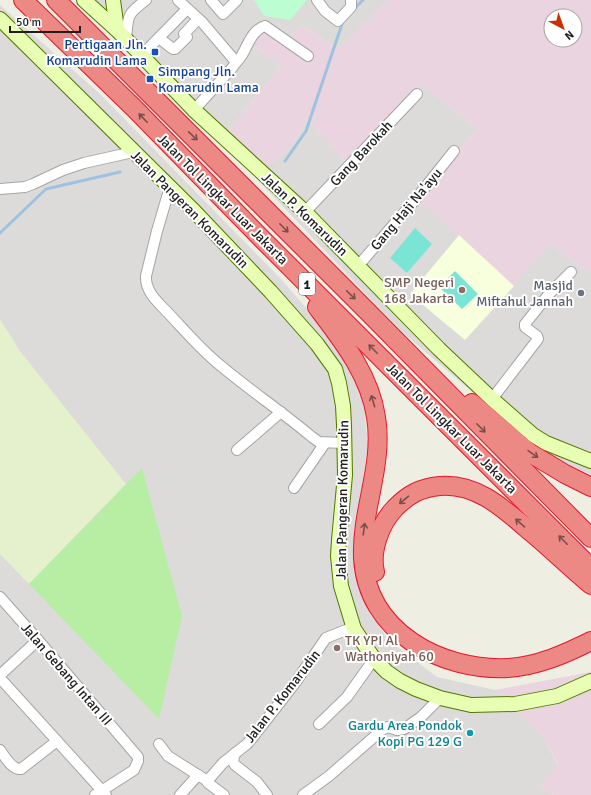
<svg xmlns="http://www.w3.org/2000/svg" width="591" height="795" font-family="Signika,sans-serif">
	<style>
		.residential { fill: #dcdbda }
		.industrial { fill: #e9d4e0; fill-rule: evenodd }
		.education { fill: #f7ffdc }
		.farmland { fill: #e5f0cc }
		.grass { fill: #b7eea4 }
		.park { fill: #bcfdd1 }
		.pitch { fill: #7ae5d5 }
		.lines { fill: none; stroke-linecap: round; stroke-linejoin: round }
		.stream { stroke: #9fc2e1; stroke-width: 3 }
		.street-casing { stroke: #a5a5a5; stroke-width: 12 }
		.secondary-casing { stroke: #4f7900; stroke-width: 16 }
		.highway-casing { stroke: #e7162c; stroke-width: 20 }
		.street { stroke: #fff; stroke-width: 10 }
		.secondary { stroke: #e8feb2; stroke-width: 14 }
		.highway { stroke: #ed8984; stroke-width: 18 }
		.oneway { stroke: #7b4e4c }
		.transit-dot { fill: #1a4fb4; stroke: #fff; stroke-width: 1.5 }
		.education-dot { fill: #8d6e63; stroke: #fff; stroke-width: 1.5 }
		.worship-dot { fill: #6b7280; stroke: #fff; stroke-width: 1.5 }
		.culture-dot { fill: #0f9aa8; stroke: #fff; stroke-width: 1.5 }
		.labels { text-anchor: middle; stroke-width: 4; stroke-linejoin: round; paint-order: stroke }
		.shield { fill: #fff; stroke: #626262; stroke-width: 1 }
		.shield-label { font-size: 13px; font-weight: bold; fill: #1e1e1e }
		.transit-label { font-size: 14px; fill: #164399; stroke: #fff; text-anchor: end }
		.street-label { font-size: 14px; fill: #1e1e1e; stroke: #fff }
		.education-label { font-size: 14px; fill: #785e54; stroke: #fff; text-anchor: end }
		.worship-label { font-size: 14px; fill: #5b616d; stroke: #fff; text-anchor: end }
		.culture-label { font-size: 14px; fill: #0d838f; stroke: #fff; text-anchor: end }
	</style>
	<rect width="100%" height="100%" fill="#efeee3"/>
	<g class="residential">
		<polygon points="77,0 388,0 338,49 301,24 288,40 251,44 281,66 222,139"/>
		<polygon points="0,5 100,94 280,278 335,341 361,383 368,444 356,529 360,587 387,639 437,677 495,690 542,735 558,765 540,786 553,795 0,795"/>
		<polygon points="422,84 477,129 419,200 550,244 582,268 591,271 591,475 544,453 402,332 254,176 289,150 307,120 351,167"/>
	</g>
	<g class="industrial">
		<path d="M388,0H591V271L582,268L550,244L511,287L419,200L477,129L422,84L351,168L307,120L289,150L254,176L222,139L281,66L251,44L264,26L288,40L301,24L338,49ZM551,16H575V40H551Z"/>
		<polygon points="591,672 591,795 553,795 540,786 558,764 542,735 495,690"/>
	</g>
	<polygon class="education" points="459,235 514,286 465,340 410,294"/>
	<polygon class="farmland" points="0,319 20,351 126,484 29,584 0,554"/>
	<polygon class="grass" points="142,468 182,616 159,719 29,584"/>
	<polygon class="park" points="254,0 307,0 290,20 264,16"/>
	<g class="pitch">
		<polygon points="415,228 432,244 407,273 390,258"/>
		<polygon points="455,271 478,294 462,309 439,287"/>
	</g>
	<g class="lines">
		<g class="stream">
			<polyline points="353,10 363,0"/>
			<polyline points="285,161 306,131 343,21"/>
			<polyline points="0,233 46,189 120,172"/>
		</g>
		<defs>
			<g id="street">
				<polyline points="178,0 202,22 236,62"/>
				<polyline points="211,0 223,14 237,0"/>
				<polyline points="317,0 325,11 338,21 351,7 351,0"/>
				<polyline points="159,38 173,49 175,49 187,37 184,34 198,19"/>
				<path d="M126,40C128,16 126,15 146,0"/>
				<polyline points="141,56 187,9"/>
				<path d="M194,110L232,68C235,63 239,60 242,55C248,45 252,30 265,26L308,56"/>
				<path d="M170,187L157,231L146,276C145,293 160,304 171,316C185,331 198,346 214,360C245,387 280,410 312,437L319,442L344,443"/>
				<polyline points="0,189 25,187 33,184 63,170 84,163 133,152"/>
				<polyline points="305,212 417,94"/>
				<polyline points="358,266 415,200 454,151"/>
				<polyline points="492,399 538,339 537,336 525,327 525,324 549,294 571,272"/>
				<polyline points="237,450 281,412"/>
				<polyline points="294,488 325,443"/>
				<polyline points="0,597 38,640 138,757 138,761 134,770 95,795"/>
				<polyline points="0,675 38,640"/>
				<polyline points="0,678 106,795"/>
				<polyline points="319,724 347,697 374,659"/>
				<polyline points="159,744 168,756 198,775"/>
				<path d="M0,750C5,757 12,770 21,769L57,741"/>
				<polyline points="235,753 233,761 235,765 257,782 267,795"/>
				<polyline points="206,780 208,783 224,795"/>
				<polyline points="180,795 198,775 206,780 209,779 223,763 247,744 253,737 295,683 326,638 346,630 354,629"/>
				<polyline points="303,795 329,776 382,730 388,727 397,730 404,729 421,717 440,698"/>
			</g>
			<g id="secondary">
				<polyline points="84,0 117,30 194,110 305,212 439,349 492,399 533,435 546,443 591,461"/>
				<polyline points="113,0 117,30"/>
				<polyline points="0,19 195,212 271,292 317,344 335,369 339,383 343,406 344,425 345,475 339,540 338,556 341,586 354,629 374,659 387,672 400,681 416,689 440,698 471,705 515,704 557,696 591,681"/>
			</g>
			<g id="highway">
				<polyline points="23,0 134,108 262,239 591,568"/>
				<polyline points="56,0 366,310 591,538"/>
				<path d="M317,307C342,340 370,375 376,417C384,465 361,510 363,558C367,632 441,671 508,668C538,666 565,654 591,641"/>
				<polyline points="472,403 530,453 565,474 591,487"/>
				<path d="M375,572C370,551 380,524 395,508C409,494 420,488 440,486C478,483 505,510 532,533C552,550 571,568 591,585"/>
			</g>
		</defs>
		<use href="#street" class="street-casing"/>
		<use href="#secondary" class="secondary-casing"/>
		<use href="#highway" class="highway-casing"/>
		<use href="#street" class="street"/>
		<use href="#secondary" class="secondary"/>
		<use href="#highway" class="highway"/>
	</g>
	<defs><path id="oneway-shaft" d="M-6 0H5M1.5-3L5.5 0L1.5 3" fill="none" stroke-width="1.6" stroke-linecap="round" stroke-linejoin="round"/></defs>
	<g class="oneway">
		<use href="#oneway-shaft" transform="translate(143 118) rotate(-134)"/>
		<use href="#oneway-shaft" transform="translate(193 136) rotate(44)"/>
		<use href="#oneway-shaft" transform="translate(284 228) rotate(45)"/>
		<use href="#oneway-shaft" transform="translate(351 295) rotate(44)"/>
		<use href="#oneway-shaft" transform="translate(373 349) rotate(-135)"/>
		<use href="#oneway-shaft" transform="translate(373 401) rotate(-106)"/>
		<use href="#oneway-shaft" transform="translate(481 428) rotate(45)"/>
		<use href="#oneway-shaft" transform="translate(533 454) rotate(35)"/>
		<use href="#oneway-shaft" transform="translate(404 500) rotate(140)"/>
		<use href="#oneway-shaft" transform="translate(520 523) rotate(-139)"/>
		<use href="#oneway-shaft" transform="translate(364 529) rotate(-82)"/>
		<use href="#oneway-shaft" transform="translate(563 540) rotate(-135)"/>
	</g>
	<g class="transit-dot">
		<rect x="151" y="48" width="8" height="8" rx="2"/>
		<rect x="146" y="75" width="8" height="8" rx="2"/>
	</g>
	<g class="education-dot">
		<circle cx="462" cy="290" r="4"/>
		<circle cx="337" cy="648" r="4"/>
	</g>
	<circle class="worship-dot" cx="581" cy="293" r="4"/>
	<circle class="culture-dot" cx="470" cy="733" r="4"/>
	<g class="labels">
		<rect class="shield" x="299" y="273" width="16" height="22" rx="3"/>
		<g class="shield-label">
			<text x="307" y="289">1</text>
		</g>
		<g class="transit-label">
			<text x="147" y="49">Pertigaan Jln.<tspan x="147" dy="16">Komarudin Lama</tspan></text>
			<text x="158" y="76" text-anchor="start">Simpang Jln.<tspan x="158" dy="16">Komarudin Lama</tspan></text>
		</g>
		<g class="street-label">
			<text transform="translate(361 153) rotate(-47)" y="5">Gang Barokah</text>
			<text transform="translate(223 199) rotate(45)" y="5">Jalan Tol Lingkar Luar Jakarta</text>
			<text transform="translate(190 209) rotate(45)" y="5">Jalan Pangeran Komarudin</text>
			<text transform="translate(406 209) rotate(-50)" y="5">Gang Haji Na'ayu</text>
			<text transform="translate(305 214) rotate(44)" y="5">Jalan P. Komarudin</text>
			<text transform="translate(452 428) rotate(45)" y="5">Jalan Tol Lingkar Luar Jakarta</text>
			<text transform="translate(342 500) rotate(-89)" y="5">Jalan Pangeran Komarudin</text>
			<text transform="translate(67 674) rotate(49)" y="5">Jalan Gebang Intan III</text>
			<text transform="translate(282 696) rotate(-52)" y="5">Jalan P. Komarudin</text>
		</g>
		<g class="education-label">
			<text x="454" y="287">SMP Negeri<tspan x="454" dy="16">168 Jakarta</tspan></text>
			<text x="345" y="645" text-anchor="start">TK YPI Al<tspan x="345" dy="16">Wathoniyah 60</tspan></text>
		</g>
		<g class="worship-label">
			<text x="573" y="290">Masjid<tspan x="573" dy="16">Miftahul Jannah</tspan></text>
		</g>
		<g class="culture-label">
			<text x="462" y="730">Gardu Area Pondok<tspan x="462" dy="16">Kopi PG 129 G</tspan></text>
		</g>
	</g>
	<g transform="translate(563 28) rotate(139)"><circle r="19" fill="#ffffff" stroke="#a5a5a5"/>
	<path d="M0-3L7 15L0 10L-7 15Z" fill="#cb3100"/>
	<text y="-6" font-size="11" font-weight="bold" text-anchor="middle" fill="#1e1e1e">N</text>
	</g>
	<path d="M10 26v6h70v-6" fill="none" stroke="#1e1e1e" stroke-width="2"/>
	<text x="16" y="26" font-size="12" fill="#1e1e1e" stroke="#ffffff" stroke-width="3" paint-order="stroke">50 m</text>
</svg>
